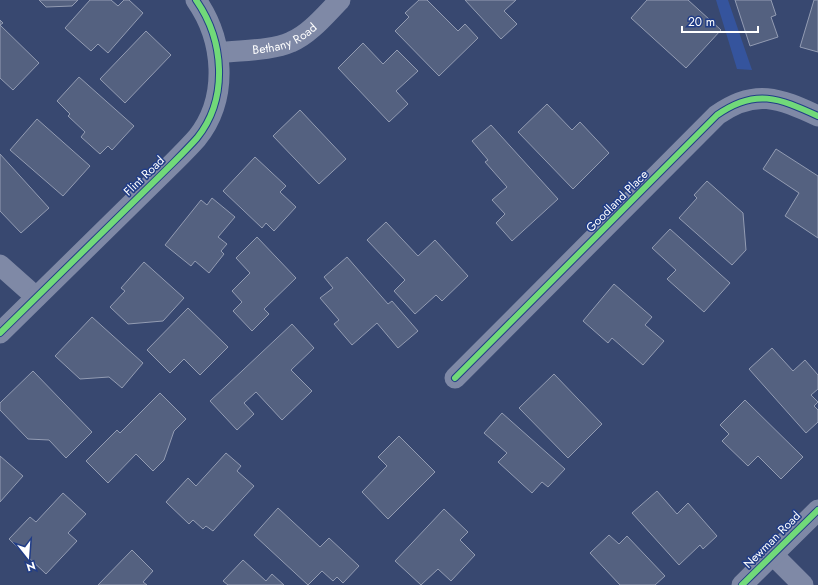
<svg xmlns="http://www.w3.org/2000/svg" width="818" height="585" font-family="Jost,sans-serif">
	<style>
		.green { fill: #35549d }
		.building { fill: #546180; stroke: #939cb3 }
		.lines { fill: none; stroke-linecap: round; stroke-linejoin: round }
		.street { stroke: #7f89a6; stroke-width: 21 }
		.cycleway-casing { stroke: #213d87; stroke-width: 8 }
		.cycleway { stroke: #71d979; stroke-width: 6 }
		.labels { text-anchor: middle; stroke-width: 3; stroke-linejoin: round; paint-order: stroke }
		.street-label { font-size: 12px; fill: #fff; stroke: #213d87 }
	</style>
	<rect width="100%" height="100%" fill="#384870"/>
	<polygon class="green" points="716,0 728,0 752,70 737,69"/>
	<g class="building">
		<polygon points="39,0 78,0 72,6 46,7"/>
		<polygon points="90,0 111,0 118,6 124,0 129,0 143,13 108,53 98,44 91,51 65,28"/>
		<polygon points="419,0 427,0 458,31 465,24 478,38 439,76 395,31 409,17 405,13"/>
		<polygon points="465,0 516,0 504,11 517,24 501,39"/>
		<polygon points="647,0 688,0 721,30 686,68 631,18"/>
		<polygon points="735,0 771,0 776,15 771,17 778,37 750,46"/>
		<polygon points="814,0 818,0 818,52 800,47"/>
		<polygon points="0,20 3,23 0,25 39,63 13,90 0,78"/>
		<polygon points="146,31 171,55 125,103 100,79"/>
		<polygon points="363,43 383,64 397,50 418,71 396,91 408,104 389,122 338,68"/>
		<polygon points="79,77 134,126 112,150 108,146 100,154 81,137 85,132 68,116 70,114 57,101"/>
		<polygon points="547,104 572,130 580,122 609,153 573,189 518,132"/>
		<polygon points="300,110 346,159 319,184 273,136"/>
		<polygon points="37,119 90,166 63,196 10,150"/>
		<polygon points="491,125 558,199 512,241 496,223 505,214 492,200 507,187 485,162 488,160 472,141"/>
		<polygon points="776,149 818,176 818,238 785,216 799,193 763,169"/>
		<polygon points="0,154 49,208 21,233 0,211"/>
		<polygon points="255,157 286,186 280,192 296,207 274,231 266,223 262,228 223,191"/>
		<polygon points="707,181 743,213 746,250 732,265 679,218 697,198 694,195"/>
		<polygon points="212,198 235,217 218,237 227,244 221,251 224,254 209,273 195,261 191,266 165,245 201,200 207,205"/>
		<polygon points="386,222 418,256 435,240 468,276 442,301 436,295 415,314 394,291 405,280 367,240"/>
		<polygon points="670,229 730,283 704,312 667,279 676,270 652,248"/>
		<polygon points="257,237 296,278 264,309 269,314 252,331 233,311 242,302 232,291 250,273 236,258"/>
		<polygon points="347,257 388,304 392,301 418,331 398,348 377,323 352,345 334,324 339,320 320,298 333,288 324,277"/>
		<polygon points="144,262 184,298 163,321 128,324 110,307 125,291 121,288"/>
		<polygon points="614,284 652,317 645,325 664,341 643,365 612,338 608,343 583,321"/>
		<polygon points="188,308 228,347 200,375 184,359 170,373 147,350"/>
		<polygon points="92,317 143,363 122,388 109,377 80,379 55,356"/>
		<polygon points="292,324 314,348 291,370 312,391 282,420 256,392 244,403 254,414 237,430 210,401"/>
		<polygon points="772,348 793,371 805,360 818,375 818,389 811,395 818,402 814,406 818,410 818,422 806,433 749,369"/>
		<polygon points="33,371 92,432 66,458 49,440 28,439 0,410 0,403"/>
		<polygon points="554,374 602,424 568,458 519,408"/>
		<polygon points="160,393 186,419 174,431 164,460 153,471 136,454 108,483 86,461 117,430 120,433"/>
		<polygon points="745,400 803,457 781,479 758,456 748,466 722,441 729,434 720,425"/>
		<polygon points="502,413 565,469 548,487 542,482 532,493 498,462 507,453 484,433"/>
		<polygon points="399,436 435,472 388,519 362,492 387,466 378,457"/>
		<polygon points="226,453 241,466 237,471 254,486 213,531 206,526 203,529 193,520 189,524 166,502 188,478 196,486"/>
		<polygon points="0,456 23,476 0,502"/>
		<polygon points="657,491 677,514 688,503 717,536 703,549 700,545 679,565 632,513"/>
		<polygon points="63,493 86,514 68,533 77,541 46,574 9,539 30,517 36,522"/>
		<polygon points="278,508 320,547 329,538 359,566 343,583 337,577 333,581 322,571 308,585 254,535"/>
		<polygon points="444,509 468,532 460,540 475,555 451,581 438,569 421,585 395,561"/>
		<polygon points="609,535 619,544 627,536 665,576 655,585 620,585 590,553"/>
		<polygon points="132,550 153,571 143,582 147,585 98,585"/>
		<polygon points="243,560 266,581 272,574 284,585 228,585 223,581"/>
	</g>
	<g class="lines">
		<g class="street">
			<path id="s1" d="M218,53C240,50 271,51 291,42C310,34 326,14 340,0"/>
			<polyline points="0,265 36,297"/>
			<path d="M0,333L174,162C182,154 190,146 197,138C229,98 224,40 196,0"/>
			<path d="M455,378L717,115C755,88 779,98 818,116"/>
			<polyline points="773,555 803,585"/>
			<polyline points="742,585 818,510"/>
		</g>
		<defs>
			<g id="cycleway">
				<path d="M0,333L174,162C182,154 190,146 197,138C229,98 224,40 196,0"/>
				<path d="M455,378L717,115C755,88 779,98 818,116"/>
				<polyline points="742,585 818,510"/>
			</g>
		</defs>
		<use href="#cycleway" class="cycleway-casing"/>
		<use href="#cycleway" class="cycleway"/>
	</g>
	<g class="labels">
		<g class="street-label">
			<text dy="4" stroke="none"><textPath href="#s1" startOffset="69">Bethany Road</textPath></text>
			<text transform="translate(144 176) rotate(-44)" y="4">Flint Road</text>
			<text transform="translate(617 201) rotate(-45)" y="4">Goodland Place</text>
			<text transform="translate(772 540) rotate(-45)" y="4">Newman Road</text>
		</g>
	</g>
	<g transform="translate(28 557) rotate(163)" stroke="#213d87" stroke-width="3" paint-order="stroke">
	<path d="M0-3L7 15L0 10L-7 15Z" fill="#ffffff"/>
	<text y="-6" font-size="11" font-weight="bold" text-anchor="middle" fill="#ffffff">N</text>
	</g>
	<path d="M682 26v6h76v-6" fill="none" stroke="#ffffff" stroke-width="2"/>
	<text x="688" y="26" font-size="12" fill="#ffffff" stroke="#213d87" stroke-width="3" paint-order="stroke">20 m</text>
</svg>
